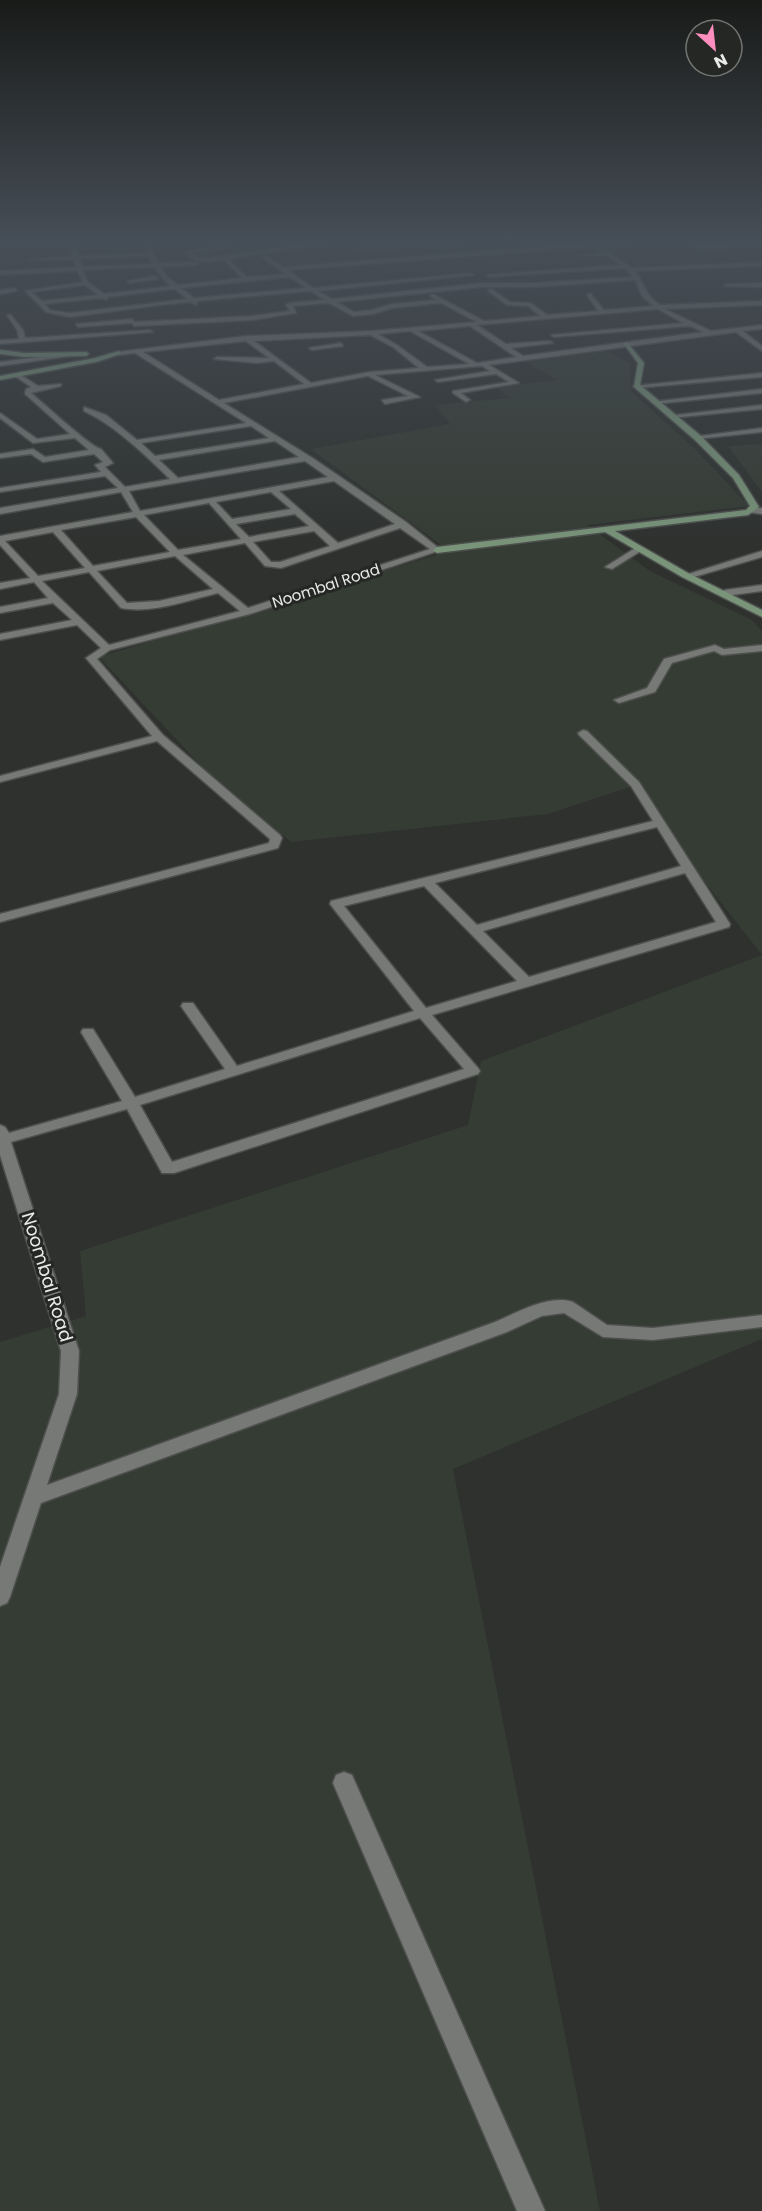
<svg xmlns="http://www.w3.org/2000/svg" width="762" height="2211" font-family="Poppins,sans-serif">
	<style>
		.built { fill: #353c34 }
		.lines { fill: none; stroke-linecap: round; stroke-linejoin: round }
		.street-casing { stroke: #4d4f4d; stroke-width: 3 }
		.secondary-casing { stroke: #4d4f4d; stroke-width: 3 }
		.street { fill: #767975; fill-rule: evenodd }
		.secondary { fill: #799479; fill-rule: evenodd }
		.labels { text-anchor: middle; stroke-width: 6; stroke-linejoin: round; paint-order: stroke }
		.far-street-label { font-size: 15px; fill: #e8eae8; stroke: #242724 }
		.street-label { font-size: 18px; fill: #e8eae8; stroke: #242724 }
	</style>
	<rect width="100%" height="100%" fill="#2e312e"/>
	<g class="built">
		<polygon points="605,350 630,363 631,391 695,449 749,506 587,525 650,571 752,620 762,631 762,955 630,787 548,814 291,842 204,769 99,657 449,551 311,449 450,424 435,405 509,398 496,387 557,380 525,362"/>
		<polygon points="762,444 762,492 728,446"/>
		<polygon points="762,955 762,1339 453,1469 600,2211 0,2211 0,1342 86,1316 80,1251 468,1125 481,1061"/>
	</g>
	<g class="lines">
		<defs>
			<g id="street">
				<path d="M96,239H136L75,243L79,256L147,253L143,239H148L153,254L159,263L199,262L197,265L161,267L167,277L178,285L242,278L226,262L228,259L247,277L285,274L263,258L265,255L283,267L593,242L667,239L595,247L288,270L313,288L471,273L474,275L318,291L332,299L483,283H534L633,277L625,268L489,277L486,275L621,265L608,256H576L604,253L598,249L601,247L632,268L762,262V266L635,271C645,284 645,295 660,305L762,301V305L665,309L711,331L762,325V329L743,331L762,346V351L736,332L489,365L519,383L461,393L470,400L466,402L453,393V391L509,382L496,374L438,382L435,380L490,371L482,366L375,375L420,397L385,404L382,400L408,396L368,376L224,403L314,459L406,522L441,550L250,614L110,650L97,659L163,735L280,835L282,838L278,848L0,922V914L269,843L270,839L157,741L0,782V776L152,736L86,658L101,648L77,625L0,640V634L72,620L53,603L0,613V607L48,598L34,582L0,589V583L30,578L0,545V536L133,512L121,492L0,514V508L118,488L105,476L0,492V488L101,472L95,465L103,462L94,454L43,462L31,454L0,458V454L33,449L45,457L89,450L75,438L33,443L0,418V413L37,439L70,434L25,394L26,389L31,387L15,376V374H19L38,386L61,384V386L31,393C45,404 89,446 101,449L113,463L105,467L125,487L170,479C144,454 117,427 84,411V407L106,415L137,440L246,423L135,353L119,355L117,352L246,336L371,331L477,322L441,303L393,308L373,314L353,316L329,303L293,306L296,313L253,320L134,326L132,323L78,327L76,324L132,319L134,322L253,316L290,311L286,305L289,303L324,300L311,291L198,301L196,305L191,302L161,305L70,317L46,312L25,291L83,282L77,271L0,275V271L76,267L74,260H29L73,256L70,243L0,246V242ZM148,256L153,264L82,267L79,259ZM155,267L163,279L171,286L104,294L88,282L83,270ZM290,277L306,288L194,298L181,288ZM635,280L642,296L653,306L604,310L590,293L587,295L598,311L547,315L531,303L510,302L490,288L488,291L507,305L528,306L540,316L484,321L433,294L430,296L436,300L392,304L372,310L354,312L337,302L483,287H534ZM85,285L98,295L42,301L32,292ZM175,289L187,299L70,313L50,310L45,304L102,298L106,300L108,297ZM658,309L683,323L551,335L554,337L690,326L703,332L523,356L511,348L553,343L550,341L506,344L477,325ZM470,326L516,357L477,363L418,331ZM410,331L469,364L427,367L397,345L378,334ZM370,335L393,347L419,368L369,372L311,383L254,341ZM246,341L269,358L217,357L214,359L257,363L274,361L304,384L219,400L143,352ZM251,426L269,438L155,456L141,443ZM275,441L299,457L178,478L159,460ZM305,461L328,477L140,511L129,491ZM334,481L395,524L338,543L279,491ZM271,492L291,509L232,519L216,502ZM209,503L241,539L178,550L144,515ZM295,514L309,526L249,537L236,524ZM136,517L170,552L93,566L61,530ZM400,528L430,549L248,608L183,555L245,543L265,566L281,568ZM314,531L330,546L280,562H271L253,542ZM53,532L85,568L38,576L5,541ZM175,556L213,589L159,601L127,603L97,571ZM89,572L121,608C153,614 188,600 218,593L240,611L109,645L42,581Z"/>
				<polygon points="216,239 220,239 231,247 191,253 198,257 210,258 340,239 343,241 210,262 195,260 183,252 223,246"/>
				<polygon points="510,239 535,239 355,250 358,248"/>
				<polygon points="678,239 685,239 700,245 762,242 762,246 699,249"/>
				<polygon points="156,276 158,279 130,283 127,281"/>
				<polygon points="762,283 762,287 724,286 727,284"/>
				<polygon points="15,288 17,291 0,294 0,290"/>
				<polygon points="7,315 11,315 23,330 25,338 150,330 153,332 0,344 0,340 19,339 17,330"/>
				<polygon points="341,343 343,346 312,350 309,348"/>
				<polygon points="68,353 70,356 0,366 0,362"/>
				<polygon points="762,373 762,377 636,388 633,386"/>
				<polygon points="762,389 762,393 655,404 651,402"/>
				<polygon points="762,405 762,409 671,418 667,416"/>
				<polygon points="762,428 762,432 696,439 692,437"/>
				<polygon points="751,508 762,508 762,514 748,512 747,510"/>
				<polygon points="637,547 644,549 612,569 605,567"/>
				<polygon points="762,551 762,557 687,579 682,576"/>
				<polygon points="762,585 762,591 725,596 720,593 725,590"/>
				<polygon points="715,645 724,649 762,645 762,651 722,655 714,651 672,663 655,692 619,703 614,700 647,688 664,659"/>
				<path d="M583,730L587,731L639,782L730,924L729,927L432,1015L478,1068L480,1071L478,1074L174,1173H162L127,1109L11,1142L79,1351L77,1394L47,1485L495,1322C517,1313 548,1294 573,1302L607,1325L653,1328L762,1315V1327L653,1340L603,1337L564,1313L542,1316L507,1332L41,1503L10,1597L7,1603L0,1606V1567L59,1394L61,1351L0,1155V1125L5,1127L9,1133L122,1101L81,1032L83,1029H93L135,1097L225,1069L181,1006L183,1003H193L237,1066L414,1011L330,904L331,901L653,821L631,786L579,735L578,733ZM657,827L681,866L477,925L435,883ZM685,873L716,922L529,977L483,931ZM424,886L517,981L426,1008L344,906ZM420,1018L464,1069L172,1162L140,1105Z"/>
				<polygon points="344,1772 352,1775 545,2211 517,2211 333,1783 336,1775"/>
			</g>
			<g id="secondary">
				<polygon points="627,342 644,363 640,385 701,436 739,475 759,507 748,515 615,531 688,573 762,610 762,617 682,577 605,532 437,553 433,550 437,547 746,510 750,506 733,478 695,440 634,387 638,363 624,344"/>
				<polygon points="0,350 25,353 86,352 89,354 86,356 25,357 0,354"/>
				<polygon points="119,351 121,354 96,362 0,380 0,376 95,358"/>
			</g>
		</defs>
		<use href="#street" class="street-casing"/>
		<use href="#secondary" class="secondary-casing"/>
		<use href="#street" class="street"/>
		<use href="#secondary" class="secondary"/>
	</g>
	<linearGradient id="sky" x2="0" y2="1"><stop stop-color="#191b19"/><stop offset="0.44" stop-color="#464e57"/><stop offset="1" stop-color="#464e57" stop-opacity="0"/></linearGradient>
	<rect width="762" height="548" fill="url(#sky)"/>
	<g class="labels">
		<g class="far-street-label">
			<text transform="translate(326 586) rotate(-18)" y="5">Noombal Road</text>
		</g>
		<g class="street-label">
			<text transform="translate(47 1277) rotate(73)" y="6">Noombal Road</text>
		</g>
	</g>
	<g transform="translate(714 48) rotate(153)"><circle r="28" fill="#242724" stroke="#727572" stroke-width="1.5"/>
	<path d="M0-4.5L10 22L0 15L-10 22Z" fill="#fe8ebd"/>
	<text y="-9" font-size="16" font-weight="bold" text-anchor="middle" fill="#e8eae8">N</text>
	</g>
</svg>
